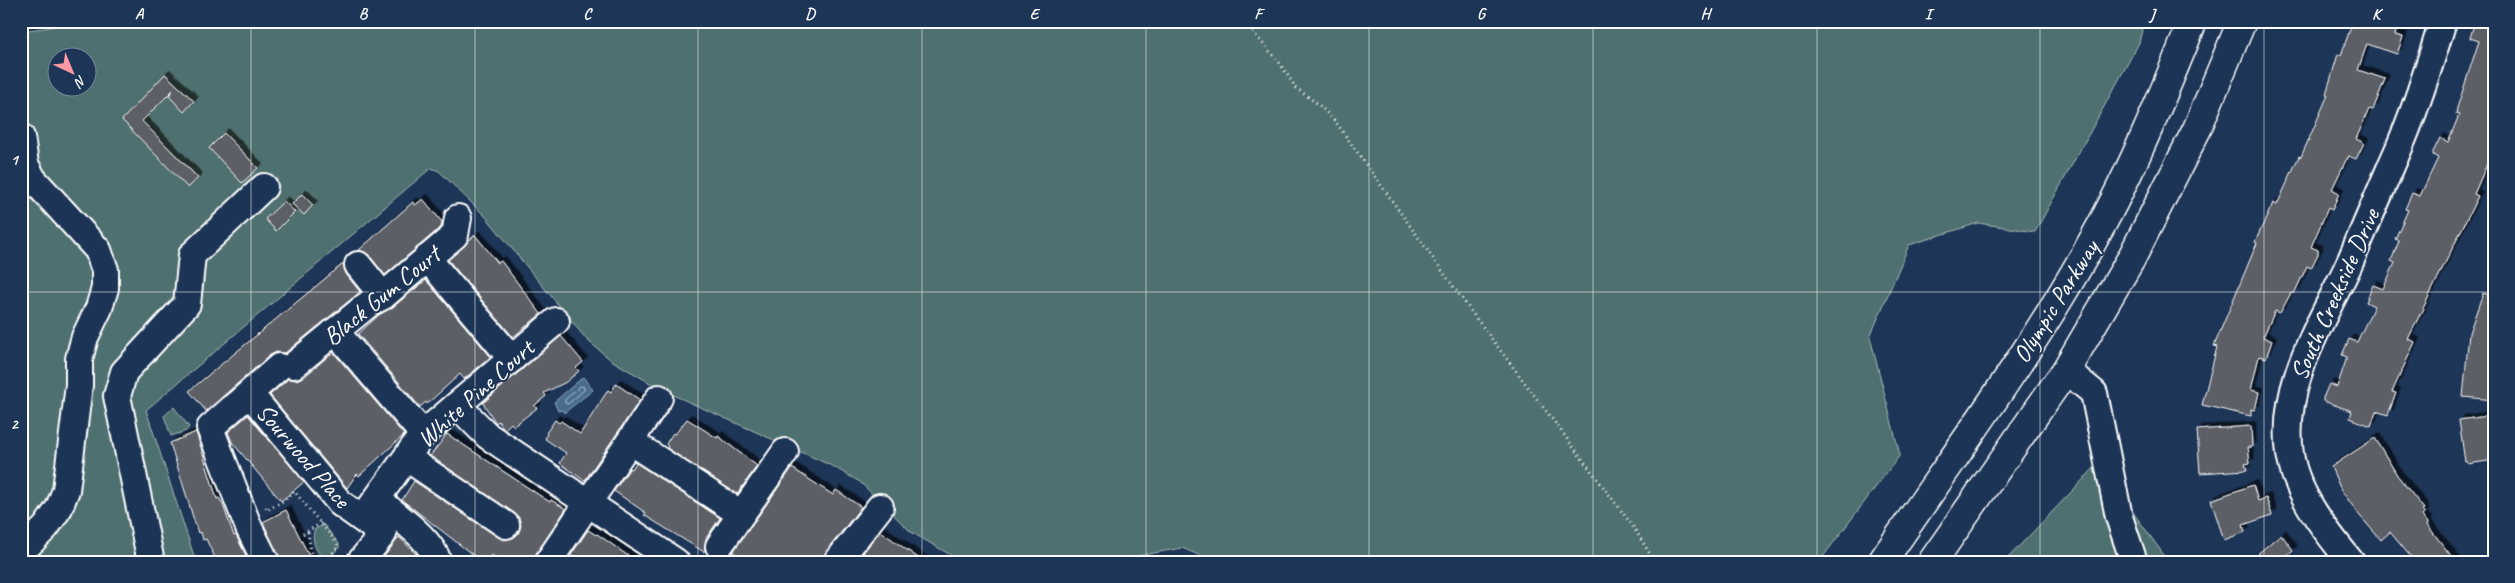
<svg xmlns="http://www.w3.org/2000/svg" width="2515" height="583" font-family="Caveat,sans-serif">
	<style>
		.green { fill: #50706f; stroke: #a8b8b7; fill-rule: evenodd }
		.water { fill: #486d8f; stroke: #91a7bc }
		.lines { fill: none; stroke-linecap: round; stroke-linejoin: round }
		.shore { stroke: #b6c5d2; stroke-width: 1 }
		.building { fill: #5c5e66; stroke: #fff; filter: url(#shadow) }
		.minor-casing { stroke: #fff; stroke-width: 30 }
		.major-casing { stroke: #fff; stroke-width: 31 }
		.path { stroke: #fff; stroke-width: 3; stroke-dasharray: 1 4; stroke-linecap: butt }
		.minor { stroke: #1d3557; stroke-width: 26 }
		.major { stroke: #1d3557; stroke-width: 28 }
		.grid { fill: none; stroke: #fff; stroke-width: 1; stroke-opacity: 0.55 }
		.labels { text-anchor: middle; stroke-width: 4; stroke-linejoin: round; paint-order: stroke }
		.street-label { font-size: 25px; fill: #fff; stroke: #1d3557 }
		.neatline { fill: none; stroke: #fff; stroke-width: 2 }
		.grid-label { font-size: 16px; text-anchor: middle; font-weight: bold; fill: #fff }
	</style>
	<defs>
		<filter id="shadow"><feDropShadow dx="4.5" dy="-4.5" stdDeviation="0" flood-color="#0009"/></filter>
	</defs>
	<rect width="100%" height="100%" fill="#1d3557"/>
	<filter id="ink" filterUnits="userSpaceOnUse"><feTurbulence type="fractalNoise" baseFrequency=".02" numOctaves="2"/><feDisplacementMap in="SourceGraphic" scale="10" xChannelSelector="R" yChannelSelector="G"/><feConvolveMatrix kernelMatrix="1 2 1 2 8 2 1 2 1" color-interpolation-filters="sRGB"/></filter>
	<g filter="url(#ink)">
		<g class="green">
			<path d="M57,21H2144L2139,43L2035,232L1978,223L1909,245L1870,337L1900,455L1819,562H1215L1182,548L1103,562L961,561L911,532L860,482L832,466L662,390L611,360L587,340L486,217L439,171L431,168L146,410L196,562H21V31L65,25ZM58,58H88V88H58Z"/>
			<polygon points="174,407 189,427 186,431 171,436 164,416"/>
			<polygon points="2098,464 2169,562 2004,562"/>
			<path d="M324,525L339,544V548L326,561C317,554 310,540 315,529Z"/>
		</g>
		<polygon class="water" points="583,377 593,390 564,413 562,410 558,411 554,402"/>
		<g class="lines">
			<polygon class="shore" points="581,386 584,387 584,390 568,404 565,403 565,400"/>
		</g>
		<g class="building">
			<polygon points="2353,21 2399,21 2395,35 2403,37 2397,54 2367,44 2358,70 2385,79 2373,110 2369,109 2356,139 2364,143 2356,159 2348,156 2332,189 2339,193 2332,210 2328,208 2311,247 2318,250 2318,254 2311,268 2307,266 2294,294 2291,293 2280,313 2275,311 2263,337 2272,341 2266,358 2259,356 2251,390 2259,392 2255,410 2251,409 2251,416 2202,405 2217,347 2214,346 2257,243 2255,242 2273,203 2277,205 2299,156 2301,157 2328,95 2326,94 2338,54 2341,55"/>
			<polygon points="2475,21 2485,24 2485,21 2494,21 2494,148 2474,194 2478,196 2408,339 2415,342 2392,392 2396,393 2388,415 2376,411 2371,426 2350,418 2352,411 2323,401 2323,398 2329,384 2337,387 2347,357 2342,355 2349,339 2357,342 2374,306 2366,302 2373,285 2383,289 2395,263 2391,261 2399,241 2395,239 2408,210 2405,209 2412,193 2420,196 2438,158 2433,155 2433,152 2440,138 2448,142 2459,115 2456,114 2457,108 2479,41 2470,38"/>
			<polygon points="165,74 194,101 184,112 169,96 173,90 142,121 198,178 188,188 122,120"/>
			<polygon points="224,133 258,168 242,183 209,148"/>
			<polygon points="302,194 313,205 304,215 292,204"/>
			<polygon points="423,199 442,222 441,227 385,275 369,255 359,250 413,202 415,205"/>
			<polygon points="284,201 295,212 276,231 265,219"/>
			<polygon points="475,235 498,263 501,261 541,314 513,337 448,260"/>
			<polygon points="344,263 346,274 360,292 285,353 276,352 269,356 206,411 189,391"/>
			<polygon points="426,280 491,357 464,379 460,374 427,404 426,402 420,407 358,334 379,315 393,307"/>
			<polygon points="2483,293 2494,296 2494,400 2463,397 2469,333"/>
			<polygon points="561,336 583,362 576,368 579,371 566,382 544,393 546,396 534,406 537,408 519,422 514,426 511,423 505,429 498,421 496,423 483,403"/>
			<polygon points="333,352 404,435 359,476 357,474 347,488 270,395 288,379 296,380 304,377"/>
			<polygon points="616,384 640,400 585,480 582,479 560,463 566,453 545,439 547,434 546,433 555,420 559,423 561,421 580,434 608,390 611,392"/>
			<polygon points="248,415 304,482 281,501 232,442 228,432"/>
			<polygon points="2494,415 2494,460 2468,464 2467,462 2465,462 2459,420"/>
			<polygon points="687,419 717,438 718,436 757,466 737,494 667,448 668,446 666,444 673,433 675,434"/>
			<polygon points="2251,426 2252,447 2248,447 2250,463 2245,464 2247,470 2200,473 2197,430"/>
			<polygon points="196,432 217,499 219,498 223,505 234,536 236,535 249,562 217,562 206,539 203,540 201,532 198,533 170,443"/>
			<polygon points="447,434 545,499 550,502 551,500 566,509 536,554 533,562 501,562 492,555 485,561 479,556 477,558 402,500 414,481 498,537 505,540 518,534 521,526 519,518 514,513 430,456"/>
			<polygon points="2375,438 2397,475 2424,509 2422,510 2425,513 2422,516 2428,523 2427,525 2456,562 2415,562 2390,532 2381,540 2360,516 2341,490 2331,467"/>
			<polygon points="636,463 720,518 706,538 704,552 644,515 646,513 614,491 630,468 632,469"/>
			<polygon points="792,468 833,495 836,490 861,507 825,553 822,562 748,562 733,552"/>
			<polygon points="2253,485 2258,501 2266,498 2272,515 2243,525 2245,532 2224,540 2211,500"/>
			<polygon points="286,510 310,558 302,562 281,562 263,522"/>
			<polygon points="588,530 596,535 597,534 637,562 580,562 571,555"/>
			<polygon points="880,531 924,562 862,562 866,556 863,553"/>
			<polygon points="2281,534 2293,550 2279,562 2248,562"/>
			<polygon points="399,537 416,554 422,562 380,562"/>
		</g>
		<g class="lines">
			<defs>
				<g id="minor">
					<polyline points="21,137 25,164 33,179 98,250 105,270 105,288 99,308 85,337 79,359 79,385 66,490 59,508 46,527 21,552"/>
					<polyline points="427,258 512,359"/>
					<polyline points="358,265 383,296"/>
					<polyline points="335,331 423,434"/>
					<polyline points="294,365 371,302 383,296 455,235 458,218"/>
					<polyline points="2066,370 2094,393 2119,517 2134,562"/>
					<polyline points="250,394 340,503 383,534 360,562"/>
					<polyline points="457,405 488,436 676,562"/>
					<polyline points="631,442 741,514"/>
					<polyline points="407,458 506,525"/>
					<path d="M377,499C395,515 431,538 438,562"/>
					<polyline points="363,518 423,434 556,321"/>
					<polyline points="719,546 785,452"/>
					<polyline points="151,562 117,396 124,372 187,304 192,255 264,187"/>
					<polyline points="266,562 249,528 210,428 279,367"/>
					<polyline points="548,562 659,398"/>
					<polyline points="837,562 880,507"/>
					<path d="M2351,562C2326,531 2296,494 2290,454C2280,383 2322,323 2350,262C2364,229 2378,197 2392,164C2413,118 2428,70 2443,21"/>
				</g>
				<g id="major">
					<path d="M1882,562C1954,456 2034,348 2096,235C2133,169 2164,92 2193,21"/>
					<polyline points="1932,562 2066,370 2131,259 2197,129 2242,21"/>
				</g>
			</defs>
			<use href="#minor" class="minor-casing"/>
			<use href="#major" class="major-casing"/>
			<g class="path">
				<polyline points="1243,21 1279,62 1296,88 1318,104 1335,121 1473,314 1632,525 1655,562"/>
				<polyline points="266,507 267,510 285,500 294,491 337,543 338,547 324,562"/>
				<polyline points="308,532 311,553 318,562"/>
				<polyline points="303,534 321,523"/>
			</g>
			<use href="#minor" class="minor"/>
			<use href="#major" class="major"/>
		</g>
	</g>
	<path class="grid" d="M251,21V562M475,21V562M698,21V562M922,21V562M1146,21V562M1369,21V562M1593,21V562M1817,21V562M2040,21V562M2264,21V562M21,292H2494"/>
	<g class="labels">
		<g class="street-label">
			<text transform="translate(2334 294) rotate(-66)" y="9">South Creekside Drive</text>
			<text transform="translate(381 295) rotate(-39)" y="9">Black Gum Court</text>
			<text transform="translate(2055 301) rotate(-58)" y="9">Olympic Parkway</text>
			<text transform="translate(475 393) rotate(-42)" y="9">White Pine Court</text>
			<text transform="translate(304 455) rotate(49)" y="9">Sourwood Place</text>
		</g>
	</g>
	<rect width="2515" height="583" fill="none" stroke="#1d3557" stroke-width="55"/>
	<g transform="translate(72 72) rotate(136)"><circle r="24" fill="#1d3557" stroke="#77869a"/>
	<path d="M0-4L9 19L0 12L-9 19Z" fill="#ff9aa2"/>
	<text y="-8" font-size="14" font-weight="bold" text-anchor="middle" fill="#ffffff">N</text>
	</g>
	<rect x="28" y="28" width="2460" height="528" class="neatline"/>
	<g class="grid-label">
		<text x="139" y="19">A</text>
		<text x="363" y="19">B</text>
		<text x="587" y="19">C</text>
		<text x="810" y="19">D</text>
		<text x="1034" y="19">E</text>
		<text x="1258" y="19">F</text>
		<text x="1481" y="19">G</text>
		<text x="1705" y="19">H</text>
		<text x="1928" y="19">I</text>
		<text x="2152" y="19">J</text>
		<text x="2376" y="19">K</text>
		<text x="14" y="165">1</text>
		<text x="14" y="429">2</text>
	</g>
</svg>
